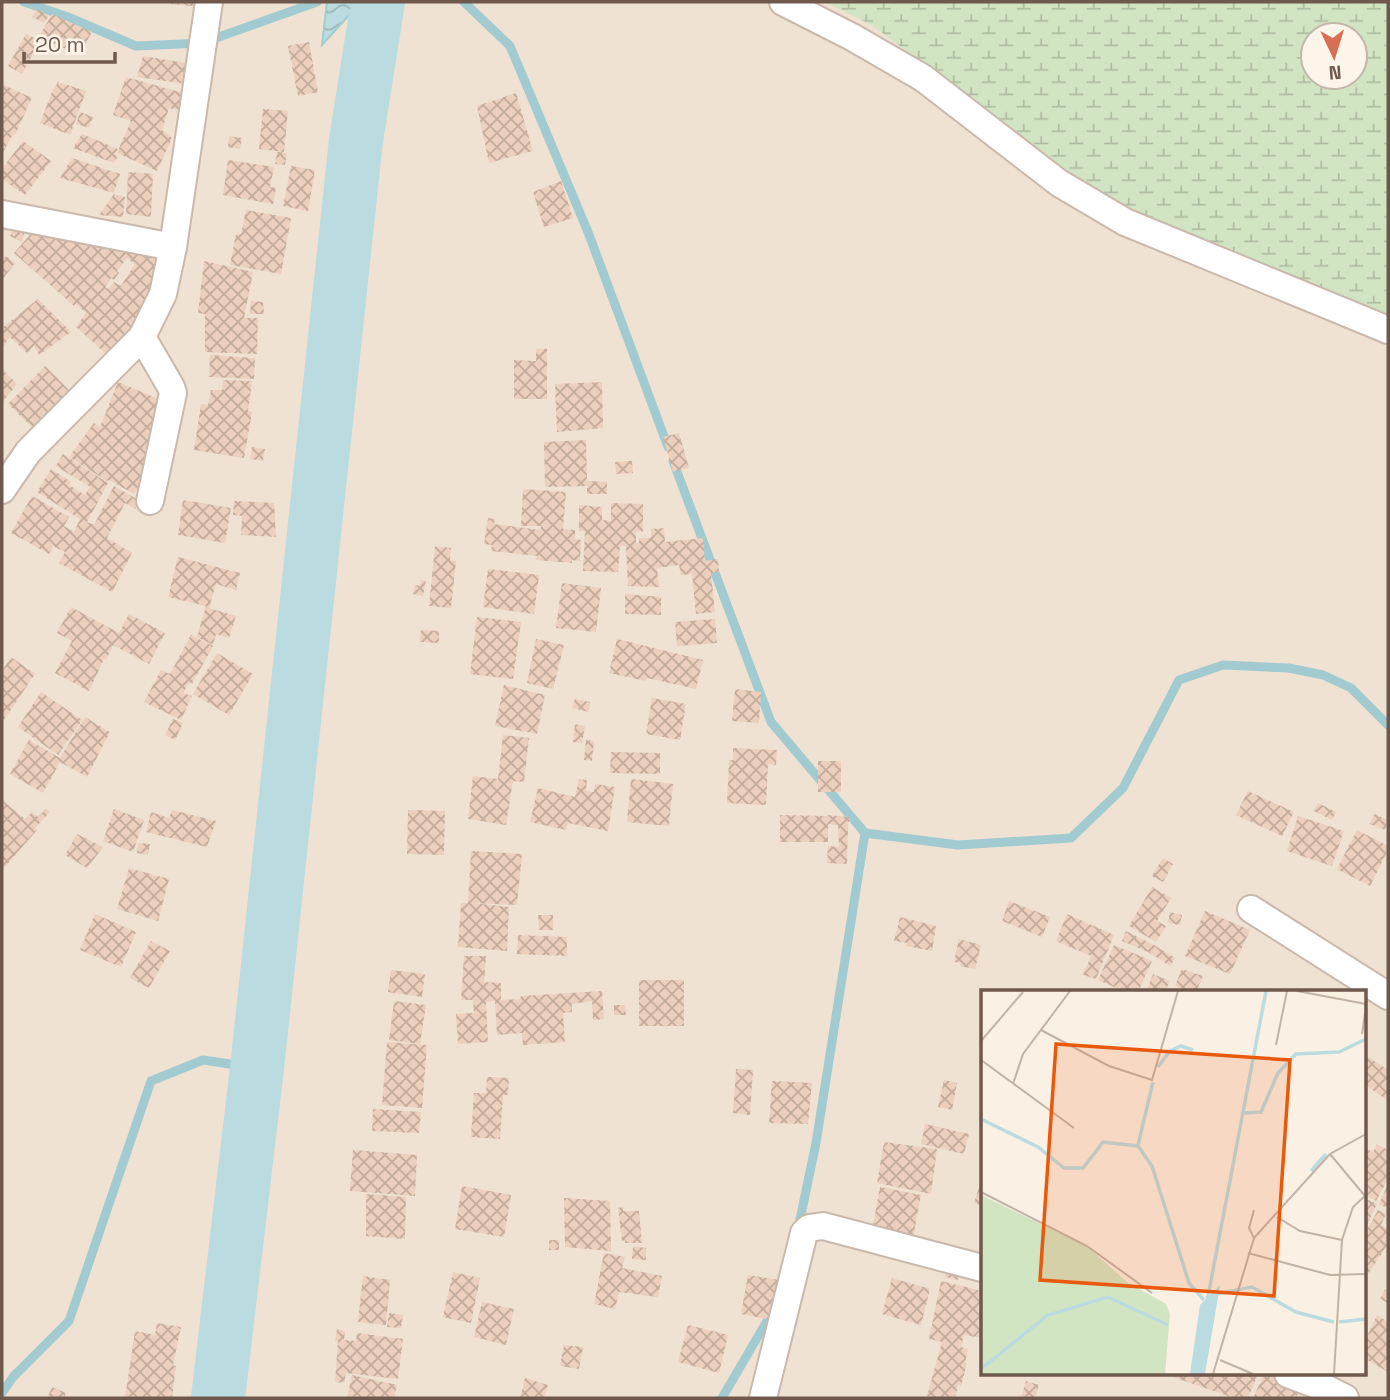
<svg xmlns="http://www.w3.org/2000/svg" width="1390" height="1400" font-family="'Space Grotesk',sans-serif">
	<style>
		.residential { fill: #f0e2d2; fill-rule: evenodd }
		.wetland { fill: url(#wetland-marsh); fill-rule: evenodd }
		.water { fill: url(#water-waves); stroke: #a1cbd1; stroke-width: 2 }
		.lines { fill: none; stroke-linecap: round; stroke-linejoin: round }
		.stream { stroke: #a1cbd1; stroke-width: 9 }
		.river { stroke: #badce1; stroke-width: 54 }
		.building { fill: url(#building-cross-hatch); fill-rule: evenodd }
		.street-casing { stroke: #c9b8ab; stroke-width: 30 }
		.street { stroke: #fff; stroke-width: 26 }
		.inset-river { fill: none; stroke: #badce1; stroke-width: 3.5 }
		.inset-road { fill: none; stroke: #c2b3a7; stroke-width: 2 }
		.view { fill: #e8590c; fill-opacity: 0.15; stroke: #e8590c; stroke-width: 3.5 }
		.inset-edge { fill: none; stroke: #6f584c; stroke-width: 3.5 }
	</style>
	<defs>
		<pattern id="wetland-marsh" width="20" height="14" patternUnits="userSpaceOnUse" patternTransform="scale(1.75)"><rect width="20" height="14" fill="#d2e5c3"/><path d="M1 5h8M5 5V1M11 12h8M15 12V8" fill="none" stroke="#afbca1"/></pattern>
		<pattern id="water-waves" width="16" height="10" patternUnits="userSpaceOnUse" patternTransform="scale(1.75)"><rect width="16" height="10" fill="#badce1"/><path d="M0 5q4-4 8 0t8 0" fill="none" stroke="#9bb5b9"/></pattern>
		<pattern id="building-cross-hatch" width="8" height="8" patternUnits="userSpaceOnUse" patternTransform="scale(1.75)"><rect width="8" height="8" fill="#eccfbd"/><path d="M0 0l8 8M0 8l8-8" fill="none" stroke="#c3ab9c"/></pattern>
	</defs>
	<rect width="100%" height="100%" fill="#faf0e3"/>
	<path class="residential" d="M2,2H327L323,44L361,2H824L873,26L1388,320V1398H2ZM982,992H1364V1374H982Z"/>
	<path class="wetland" d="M824,2H1388V320L1120,212L873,26ZM1313,35H1355V77H1313Z"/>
	<polygon class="water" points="327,2 361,2 322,45"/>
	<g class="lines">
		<g class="stream">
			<polyline points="24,2 68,17 136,46 202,43 317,2"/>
			<polyline points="464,2 510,46 588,232 668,447"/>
			<polyline points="673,461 771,722 865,833 958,845 1071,838 1123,788 1179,680 1223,665 1289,668 1323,675 1351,688 1388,725"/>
			<polyline points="798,1229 816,1143 865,833"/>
			<polyline points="2,1393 13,1377 69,1321 151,1081 203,1060 257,1068"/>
			<polyline points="722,1398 774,1309"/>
		</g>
		<polyline class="river" points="218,1398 257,1068 356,140 378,2"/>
	</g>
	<g class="building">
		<polygon points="171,2 202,2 202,7 171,4"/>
		<polygon points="37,9 49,16 44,23 32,17"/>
		<polygon points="52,14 92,32 79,55 39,37"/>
		<polygon points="26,34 40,41 22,74 8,66"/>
		<polygon points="309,42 318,92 298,96 288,46"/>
		<polygon points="143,56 191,64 187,84 137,77"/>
		<polygon points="126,77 190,95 186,112 169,108 162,130 172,138 157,171 117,153 131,121 113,115"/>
		<polygon points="58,82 86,91 70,135 40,123 52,92"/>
		<polygon points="2,84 32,98 15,135 13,134 2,154"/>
		<polygon points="516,93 533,151 489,163 477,106"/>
		<polygon points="263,109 288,111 284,152 259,149"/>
		<polygon points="80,112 93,117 89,128 76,124"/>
		<polygon points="82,134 118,149 115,154 118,156 114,163 73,148"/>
		<polygon points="229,136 242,138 240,149 228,147"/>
		<polygon points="23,141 51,161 25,195 2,179 2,169"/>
		<polygon points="277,152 287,153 285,165 275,164"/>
		<polygon points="72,158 120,174 114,193 60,178"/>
		<polygon points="228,160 274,167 270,187 276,188 273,204 223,195"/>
		<polygon points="291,166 315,170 308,211 283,206"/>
		<polygon points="128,172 153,174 151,217 126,214"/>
		<polygon points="561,181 573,218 544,227 533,192"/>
		<polygon points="114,194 125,197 123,217 99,215"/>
		<polygon points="246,210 291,218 281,274 230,265 236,234 241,234"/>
		<polygon points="15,224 26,228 22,242 10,236"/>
		<path d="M36,228L163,257L158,277L134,325L113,360L76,327L86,313L76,304L74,306L14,253ZM127,258L135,264L121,286L114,282L108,289L105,287L111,278L114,280L119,273L117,271Z"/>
		<polygon points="6,256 15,263 2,280 2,262"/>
		<polygon points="204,261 253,272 244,318 258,318 257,354 205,352 205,314 198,313"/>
		<polygon points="38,299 71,332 39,355 34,346 27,353 10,337 4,345 2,343 2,328"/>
		<polygon points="251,301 263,302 264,314 250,314"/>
		<polygon points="536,349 547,349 547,399 514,399 514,360 536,361"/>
		<polygon points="210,355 255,358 254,379 209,377"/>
		<polygon points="45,366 73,394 37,432 8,404"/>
		<polygon points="2,369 17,384 2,403"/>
		<polygon points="223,380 252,381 248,411 252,412 244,458 194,450 201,404 208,405 211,390 222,390"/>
		<polygon points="118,382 161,400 141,484 134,494 109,480 107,481 69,457 94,423 100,427"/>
		<polygon points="602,382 603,428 557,432 555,384"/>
		<polygon points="679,433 689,468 673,472 663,437"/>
		<polygon points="586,440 587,481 607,482 607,494 587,494 587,486 545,487 544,442"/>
		<polygon points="252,447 265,449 263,461 250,459"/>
		<polygon points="63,454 108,483 87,522 94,525 114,486 140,501 135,509 125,503 107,538 132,553 112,592 59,563 65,552 53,546 49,554 11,533 32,496 69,517 64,526 74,532 80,519 37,492 51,469 71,482 69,485 85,495 90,487 56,466"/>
		<polygon points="632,461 633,473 616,474 615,462"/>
		<polygon points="523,489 566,492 563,529 575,530 575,539 581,540 580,561 572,560 572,563 536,560 537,556 491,551 492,545 484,544 488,518 495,519 494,524 540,530 541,526 521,526"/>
		<polygon points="183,500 231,508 225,543 178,535"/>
		<polygon points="234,501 274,503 276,537 241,535 242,516 233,515"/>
		<polygon points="611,503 643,504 643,532 636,531 636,544 639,543 639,538 651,538 651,529 664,528 665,542 703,538 705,561 718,559 719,572 711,573 715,612 696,614 692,574 681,575 679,565 657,568 659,587 628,586 626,546 620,546 618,572 583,571 585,531 579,531 579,505 602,507 602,520 611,521"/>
		<polygon points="435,546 451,548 450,560 456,561 451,608 429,606"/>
		<polygon points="178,557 240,573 236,590 216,584 209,608 236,616 229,638 216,634 213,645 197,637 206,606 168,597"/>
		<polygon points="488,569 539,575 534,614 483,607"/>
		<polygon points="421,580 426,581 423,596 413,594 415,585 420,586"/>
		<polygon points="562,583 601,588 596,632 556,628"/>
		<polygon points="625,594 661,597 661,615 625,614"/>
		<polygon points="71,607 119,633 129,614 165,633 149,664 113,645 106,660 104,659 89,691 55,673 72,641 57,633"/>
		<polygon points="477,617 521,622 513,679 470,674"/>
		<polygon points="715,619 717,643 677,646 675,622"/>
		<polygon points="421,630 439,631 439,643 420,642"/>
		<polygon points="191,635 213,646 192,684 189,683 183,693 192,696 181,720 144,702 161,670 170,674"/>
		<polygon points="536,639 564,645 553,689 527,683"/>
		<polygon points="617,639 703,660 696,689 647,678 646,681 609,673"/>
		<polygon points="217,653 253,674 229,715 193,694"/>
		<polygon points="11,657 35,674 2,723 2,671"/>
		<polygon points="504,685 545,695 537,734 495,726"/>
		<polygon points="735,689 761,692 759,723 732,721"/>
		<polygon points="41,692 82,720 58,755 18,727"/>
		<polygon points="652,698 686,704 680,740 646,734"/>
		<polygon points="575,699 590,702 589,712 572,708"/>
		<polygon points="85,717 110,732 87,777 60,762 43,793 10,774 29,740 60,758"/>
		<polygon points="173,719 183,723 175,740 165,735"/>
		<polygon points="575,724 585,726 582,743 573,742"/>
		<polygon points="503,735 529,738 524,782 513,781 506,825 468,819 473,776 498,779"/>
		<polygon points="586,740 594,741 592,761 584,760"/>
		<polygon points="733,748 777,750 776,765 768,764 766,805 727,803 729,760 733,760"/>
		<polygon points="611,752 660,753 660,774 610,773"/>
		<rect x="818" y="761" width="23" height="31"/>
		<polygon points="579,779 587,780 586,791 594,792 595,784 615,787 608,831 568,823 566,830 530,822 538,788 575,797"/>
		<polygon points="631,779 673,784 669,826 627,822"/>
		<polygon points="1248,791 1294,812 1282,836 1236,815"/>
		<polygon points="2,800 25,819 32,812 38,817 46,809 50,812 35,828 37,830 4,868 2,866"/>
		<polygon points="1318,803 1336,812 1332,820 1314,811"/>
		<polygon points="114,809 144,820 133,852 103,841"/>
		<polygon points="172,810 216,821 207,847 146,832 151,812 169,818"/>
		<polygon points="408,810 445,811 444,855 407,854"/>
		<polygon points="1374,814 1388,820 1385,830 1370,824"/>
		<polygon points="780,815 827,816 827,815 850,817 848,825 847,864 827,863 828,846 839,847 838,825 828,824 828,842 780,842"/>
		<polygon points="1298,816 1344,831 1332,866 1287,851"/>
		<polygon points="1357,830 1388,846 1388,850 1370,886 1337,869"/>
		<polygon points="77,834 103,847 87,868 65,855"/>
		<polygon points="138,843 150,844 148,855 137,853"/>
		<polygon points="471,851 522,854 517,905 473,903 509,907 507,951 458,947 461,903 468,903"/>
		<polygon points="1163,858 1173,864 1163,882 1152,876"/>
		<polygon points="129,868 169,879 158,921 117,909"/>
		<polygon points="1152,887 1171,898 1157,921 1166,926 1156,942 1129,926"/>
		<polygon points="1009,901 1050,917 1042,937 1002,921"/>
		<polygon points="1205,911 1250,930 1230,974 1185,956"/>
		<polygon points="1170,912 1182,915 1180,925 1168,923"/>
		<polygon points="95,914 136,932 121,967 80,950"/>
		<polygon points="1067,914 1114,935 1096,979 1083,975 1091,956 1056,941"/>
		<polygon points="538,915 553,915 553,930 539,930"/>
		<polygon points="900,917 936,926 932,951 906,946 907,943 894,941"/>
		<polygon points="1126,931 1154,945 1175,958 1170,966 1148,952 1122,941"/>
		<polygon points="518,935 567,937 567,956 517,954"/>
		<polygon points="959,939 981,945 975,969 960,966 961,963 954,962"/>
		<polygon points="151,941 170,951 149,988 130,978"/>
		<polygon points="1114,945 1152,961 1138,992 1125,992 1098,980"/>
		<polygon points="464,956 486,956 484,982 501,983 501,1000 520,999 521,996 602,991 604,1019 593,1020 592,1001 572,1004 572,1012 563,1013 565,1042 523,1045 522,1033 497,1035 495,1001 486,1002 488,1042 458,1044 456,1014 474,1013 473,1000 461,1000"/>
		<polygon points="1182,969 1203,976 1196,992 1191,992 1175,986"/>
		<polygon points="391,970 425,974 422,997 388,992"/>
		<polygon points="1153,974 1170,981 1165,992 1146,992"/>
		<rect x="639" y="980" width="45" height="46"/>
		<polygon points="394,1001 426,1005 420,1044 389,1040"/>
		<polygon points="614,1005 625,1005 626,1015 614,1015"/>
		<polygon points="387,1042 427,1045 422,1108 382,1105"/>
		<polygon points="1364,1054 1388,1070 1388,1097 1387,1100 1364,1084"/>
		<polygon points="736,1069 753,1070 750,1115 733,1113"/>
		<polygon points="487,1077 509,1078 508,1095 503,1095 500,1139 471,1137 474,1093 486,1093"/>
		<polygon points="944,1080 957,1083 952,1110 938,1107"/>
		<polygon points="772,1081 812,1083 808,1124 769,1123"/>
		<polygon points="373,1109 421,1112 419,1133 372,1131"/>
		<polygon points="925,1124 969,1134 964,1154 921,1144"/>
		<polygon points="884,1142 937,1149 931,1194 877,1183"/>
		<polygon points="1377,1144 1388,1150 1388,1179 1376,1201 1364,1194 1364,1169 1368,1161 1364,1158 1364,1148 1373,1152"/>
		<polygon points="353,1150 417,1155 415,1196 350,1191"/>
		<polygon points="982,1178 982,1206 974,1203"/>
		<polygon points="1388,1184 1388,1208 1379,1204"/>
		<polygon points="462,1186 511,1195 504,1237 455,1229"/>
		<polygon points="880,1187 921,1195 913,1238 872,1231"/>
		<polygon points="366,1194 406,1197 405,1239 366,1236"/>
		<polygon points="564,1198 610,1201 611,1251 565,1247"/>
		<polygon points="1364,1198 1377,1204 1364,1231"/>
		<polygon points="623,1207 623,1211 639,1211 642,1243 625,1243 625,1240 622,1241 618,1208"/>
		<polygon points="1378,1210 1386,1214 1381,1225 1388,1229 1388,1244 1369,1273 1364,1270 1364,1235"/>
		<rect x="549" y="1240" width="10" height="10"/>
		<polygon points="633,1246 646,1248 646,1260 632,1259"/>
		<polygon points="604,1253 625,1257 622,1268 662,1276 658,1297 619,1292 615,1309 594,1304"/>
		<polygon points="947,1267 959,1269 958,1280 945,1277"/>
		<polygon points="453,1272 480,1278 471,1323 443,1317"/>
		<polygon points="748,1275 785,1281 778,1321 741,1314"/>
		<polygon points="363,1276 390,1280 386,1325 358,1322"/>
		<polygon points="892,1278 930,1289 921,1325 882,1314"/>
		<polygon points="941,1281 982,1291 982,1338 964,1335 961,1347 968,1349 965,1363 967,1363 961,1386 958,1385 955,1398 935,1398 927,1396 942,1342 929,1339"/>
		<polygon points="1385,1289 1388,1291 1388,1303 1380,1299"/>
		<polygon points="482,1302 514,1309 506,1345 474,1337"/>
		<polygon points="389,1313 403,1315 401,1328 387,1327"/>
		<polygon points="1377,1315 1388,1322 1388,1372 1364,1358 1364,1343"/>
		<polygon points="157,1323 181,1327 173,1365 176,1366 172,1398 125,1398 135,1331 155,1335"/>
		<polygon points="688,1325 728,1335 719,1373 678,1362"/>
		<polygon points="337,1329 345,1331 344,1340 356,1341 357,1333 403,1339 398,1379 346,1373 344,1383 335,1382 338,1341 335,1341"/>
		<polygon points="564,1345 583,1347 579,1369 560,1366"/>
		<polygon points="1175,1374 1258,1374 1248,1398 1234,1398 1173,1377"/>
		<polygon points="1264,1374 1286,1374 1304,1380 1296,1398 1253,1398"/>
		<polygon points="352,1375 397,1385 394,1398 347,1398"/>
		<polygon points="525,1378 548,1385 544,1398 520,1398"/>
		<polygon points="1026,1381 1039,1385 1035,1398 1021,1398"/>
		<polygon points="52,1387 66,1393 64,1398 47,1398"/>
	</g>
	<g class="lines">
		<defs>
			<g id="street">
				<polyline points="783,2 852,37 923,78 1059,183 1125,222 1388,330"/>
				<polyline points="2,214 173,247"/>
				<polyline points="2,490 28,452 142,337"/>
				<polyline points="150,501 173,393 171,387 142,337 163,294 173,247 209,2"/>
				<polyline points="1251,909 1388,996"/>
				<polyline points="1288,1374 1325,1388 1345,1398"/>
				<polyline points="763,1398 804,1233 809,1228 823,1226 982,1268"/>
			</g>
		</defs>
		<use href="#street" class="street-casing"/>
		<use href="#street" class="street"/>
	</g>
	<g transform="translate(981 990)">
		<rect width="385" height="385" fill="#faf0e3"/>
		<path d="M0,205L107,257L146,292L185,314L189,324L184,384H0Z" fill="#d2e5c3"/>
		<path d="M239,295L224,384H209L219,315Z" fill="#badce1"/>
		<path class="inset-river" d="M177,77L189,61L200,56L212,60M262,123L280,122L297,83L315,64L358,62L385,49M0,129L57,157L83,178H102L122,152L157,156L171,176L208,293L223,310M157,155L172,92M330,181L345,164M235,304L271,297L315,322L353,332M225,317L285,1M358,332L385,329M0,379L67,325L127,307L187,335"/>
		<path class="inset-road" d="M316,1L385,14M60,40L128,76L171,90L197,1M381,44L385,16M0,51L42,2M295,55L306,1M0,70L93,138M32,94L42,64L89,1M349,164L384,206M0,202L106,256L171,303M296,227L319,241L361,250M273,248L349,164L385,144M267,263L349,285L385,284M239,370L272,384M232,384L273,248L268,238L273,220M353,384L361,250L372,217L385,205"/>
		<path class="view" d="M75,54L309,70L293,306L59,290Z"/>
		<rect width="385" height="385" class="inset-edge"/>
	</g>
	<rect width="1390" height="1400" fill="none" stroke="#6f584c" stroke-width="7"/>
	<g transform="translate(1334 56) rotate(176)"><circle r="33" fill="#fdf5e9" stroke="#c4b6aa" stroke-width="2"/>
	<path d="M0-5L12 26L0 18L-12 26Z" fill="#d86f54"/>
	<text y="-10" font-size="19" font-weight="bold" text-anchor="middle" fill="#6f584c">N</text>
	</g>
	<path d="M24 52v10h91v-10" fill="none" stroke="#6f584c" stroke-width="3.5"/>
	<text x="35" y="52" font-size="21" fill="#6f584c" stroke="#fdf5e9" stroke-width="5" paint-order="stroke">20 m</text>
</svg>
